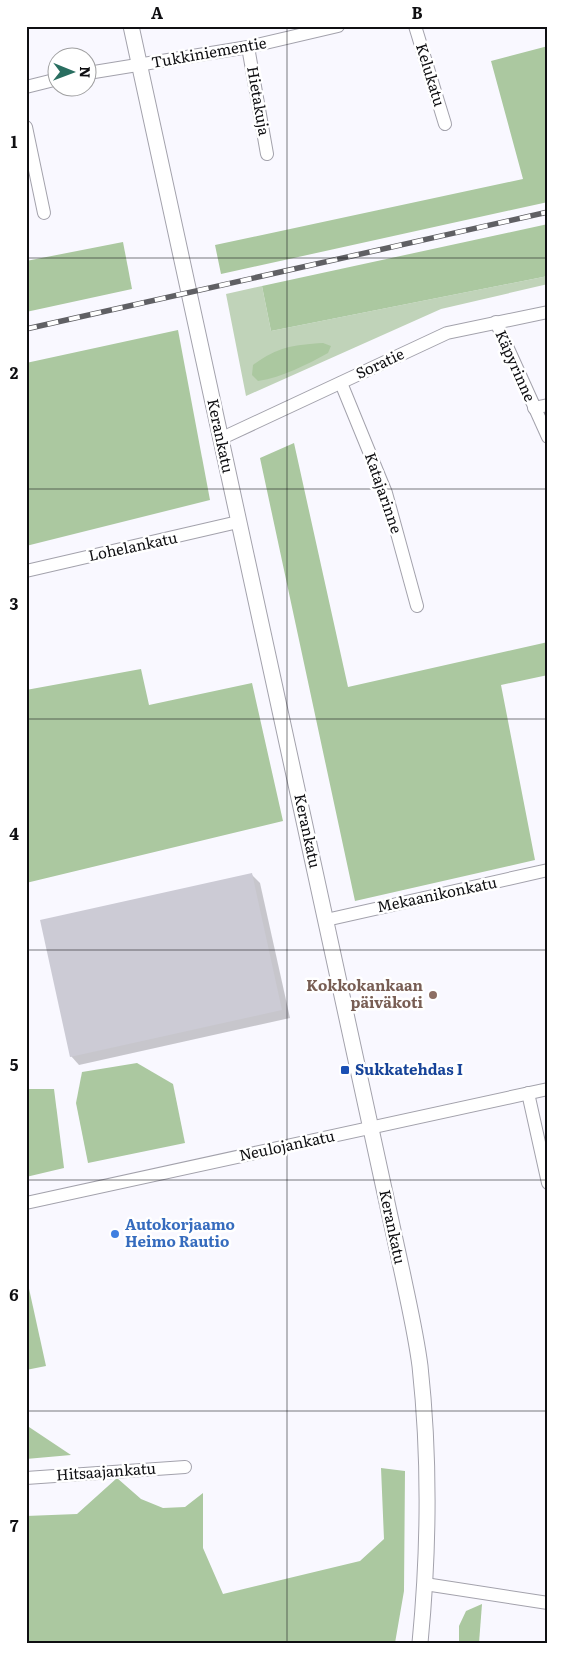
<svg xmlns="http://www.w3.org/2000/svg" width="574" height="1669" font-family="Literata,serif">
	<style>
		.green { fill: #c0d3b9 }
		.forest { fill: #abc8a0 }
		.shadow { fill: #0003 }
		.building { fill: #cccbd5 }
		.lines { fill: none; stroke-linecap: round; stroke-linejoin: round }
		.minor-casing { stroke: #a3a2ac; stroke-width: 14 }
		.tertiary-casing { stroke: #a3a2ac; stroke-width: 17 }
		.minor { stroke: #fff; stroke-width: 12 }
		.tertiary { stroke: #fff; stroke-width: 15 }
		.rail-casing { stroke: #606064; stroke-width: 5.5 }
		.rail { stroke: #fff; stroke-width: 4; stroke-dasharray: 11; stroke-linecap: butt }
		.grid { fill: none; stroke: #0f0f12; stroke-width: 1; stroke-opacity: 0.55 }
		.education-dot { fill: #8d6e63; stroke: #fff; stroke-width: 2 }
		.transit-dot { fill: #1a4fb4; stroke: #fff; stroke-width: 2 }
		.shop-dot { fill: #3f7fe0; stroke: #fff; stroke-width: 2 }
		.labels { text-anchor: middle; stroke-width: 5; stroke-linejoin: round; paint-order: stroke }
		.street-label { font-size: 15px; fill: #0f0f12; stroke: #fff }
		.education-label { font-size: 15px; font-weight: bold; fill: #785e54; stroke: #fff; text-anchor: end }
		.transit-label { font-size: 15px; font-weight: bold; fill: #164399; stroke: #fff; text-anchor: start }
		.shop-label { font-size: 15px; font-weight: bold; fill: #366cbe; stroke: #fff; text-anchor: start }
		.neatline { fill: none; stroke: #0f0f12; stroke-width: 2 }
		.grid-label { font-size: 16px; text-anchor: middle; font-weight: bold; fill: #0f0f12 }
	</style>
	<rect width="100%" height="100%" fill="#f9f8ff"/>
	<polygon class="green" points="548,276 548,284 441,309 246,396 226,294 262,286 271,331"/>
	<g class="forest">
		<polygon points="548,46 548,202 221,274 215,245 523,179 491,61"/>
		<polygon points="548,224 548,276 271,331 262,286"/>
		<polygon points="123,242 132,289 26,312 26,261"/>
		<polygon points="178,330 210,500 26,546 26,363"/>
		<path d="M323,343L331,346L328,353C306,365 283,377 258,381L252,375L253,365C277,347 293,345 323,343Z"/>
		<polygon points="294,443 348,687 548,642 548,675 501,685 535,860 355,901 260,458"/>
		<polygon points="141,669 149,705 252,683 283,821 26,883 26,690"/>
		<polygon points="137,1063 173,1084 185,1143 88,1163 76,1103 82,1072"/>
		<polygon points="26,1089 54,1089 64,1168 26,1177"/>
		<polygon points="26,1275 46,1366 26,1370"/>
		<polygon points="26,1425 71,1455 26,1459"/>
		<polygon points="381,1468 405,1471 404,1591 395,1643 26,1643 26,1516 77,1514 117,1478 141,1499 163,1508 185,1507 203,1493 203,1548 223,1594 360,1561 384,1539"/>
		<polygon points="482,1604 479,1643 459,1643 459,1626 466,1611"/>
	</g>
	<polygon class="shadow" points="252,875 260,883 290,1018 79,1065 71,1056"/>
	<polygon class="building" points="252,873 282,1010 70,1057 40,920"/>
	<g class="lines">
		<defs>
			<g id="minor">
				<polyline points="415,26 445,124"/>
				<polyline points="248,47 267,154"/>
				<polyline points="88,73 248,47 338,26"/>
				<polyline points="26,87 58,79"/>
				<polyline points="26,127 44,213"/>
				<polyline points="496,322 548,437"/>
				<polyline points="341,383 386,493 417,606"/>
				<polyline points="534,408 548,405"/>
				<polyline points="220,439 447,333 548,312"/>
				<polyline points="26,571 238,522"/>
				<polyline points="326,920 548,870"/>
				<polyline points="528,1093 548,1183"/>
				<polyline points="26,1203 548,1089"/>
				<polyline points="26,1478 185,1467"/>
				<polyline points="425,1584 548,1603"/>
			</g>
			<path id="tertiary" d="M131,26L403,1276C409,1305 416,1335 420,1366C430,1458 429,1550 420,1643"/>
		</defs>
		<use href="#minor" class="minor-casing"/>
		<use href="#tertiary" class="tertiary-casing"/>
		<use href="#minor" class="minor"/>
		<use href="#tertiary" class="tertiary"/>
		<defs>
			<polyline id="rail" points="26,329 548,212"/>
		</defs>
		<use href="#rail" class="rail-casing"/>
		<use href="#rail" class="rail"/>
	</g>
	<path class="grid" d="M287,26V1643M26,258H548M26,489H548M26,719H548M26,950H548M26,1180H548M26,1411H548"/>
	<circle class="education-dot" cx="433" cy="995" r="5"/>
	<rect class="transit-dot" x="340" y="1065" width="10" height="10" rx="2.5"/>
	<circle class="shop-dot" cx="115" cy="1234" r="5"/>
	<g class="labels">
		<g class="street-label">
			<text transform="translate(209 53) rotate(-10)" y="5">Tukkiniementie</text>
			<text transform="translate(430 75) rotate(73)" y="5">Kelukatu</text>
			<text transform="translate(258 101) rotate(80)" y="5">Hietakuja</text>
			<text transform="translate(380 364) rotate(-25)" y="5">Soratie</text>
			<text transform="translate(515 366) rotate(66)" y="5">Käpyrinne</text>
			<text transform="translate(220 436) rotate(78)" y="5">Kerankatu</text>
			<text transform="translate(383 493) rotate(71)" y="5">Katajarinne</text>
			<text transform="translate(133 547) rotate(-12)" y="5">Lohelankatu</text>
			<text transform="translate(307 831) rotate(78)" y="5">Kerankatu</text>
			<text transform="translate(437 895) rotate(-12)" y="5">Mekaanikonkatu</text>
			<text transform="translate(287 1146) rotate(-12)" y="5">Neulojankatu</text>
			<text transform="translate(392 1227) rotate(78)" y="5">Kerankatu</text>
			<text transform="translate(106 1472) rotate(-4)" y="5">Hitsaajankatu</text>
		</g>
		<g class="education-label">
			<text x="423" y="991">Kokkokankaan<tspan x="423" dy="17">päiväkoti</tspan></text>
		</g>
		<g class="transit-label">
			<text x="355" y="1075">Sukkatehdas I</text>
		</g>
		<g class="shop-label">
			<text x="125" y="1230">Autokorjaamo<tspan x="125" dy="17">Heimo Rautio</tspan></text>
		</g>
	</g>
	<rect width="574" height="1669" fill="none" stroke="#ffffff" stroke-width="55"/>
	<g transform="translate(72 72) rotate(91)"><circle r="24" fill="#ffffff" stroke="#9f9fa0"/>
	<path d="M0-4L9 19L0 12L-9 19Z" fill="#296e60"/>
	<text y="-8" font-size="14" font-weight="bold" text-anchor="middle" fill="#0f0f12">N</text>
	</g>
	<rect x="28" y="28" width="518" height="1614" class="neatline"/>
	<g class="grid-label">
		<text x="157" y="19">A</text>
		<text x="417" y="19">B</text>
		<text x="14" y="148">1</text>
		<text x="14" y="379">2</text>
		<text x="14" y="610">3</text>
		<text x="14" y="840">4</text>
		<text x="14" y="1071">5</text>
		<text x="14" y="1301">6</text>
		<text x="14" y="1532">7</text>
	</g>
</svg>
